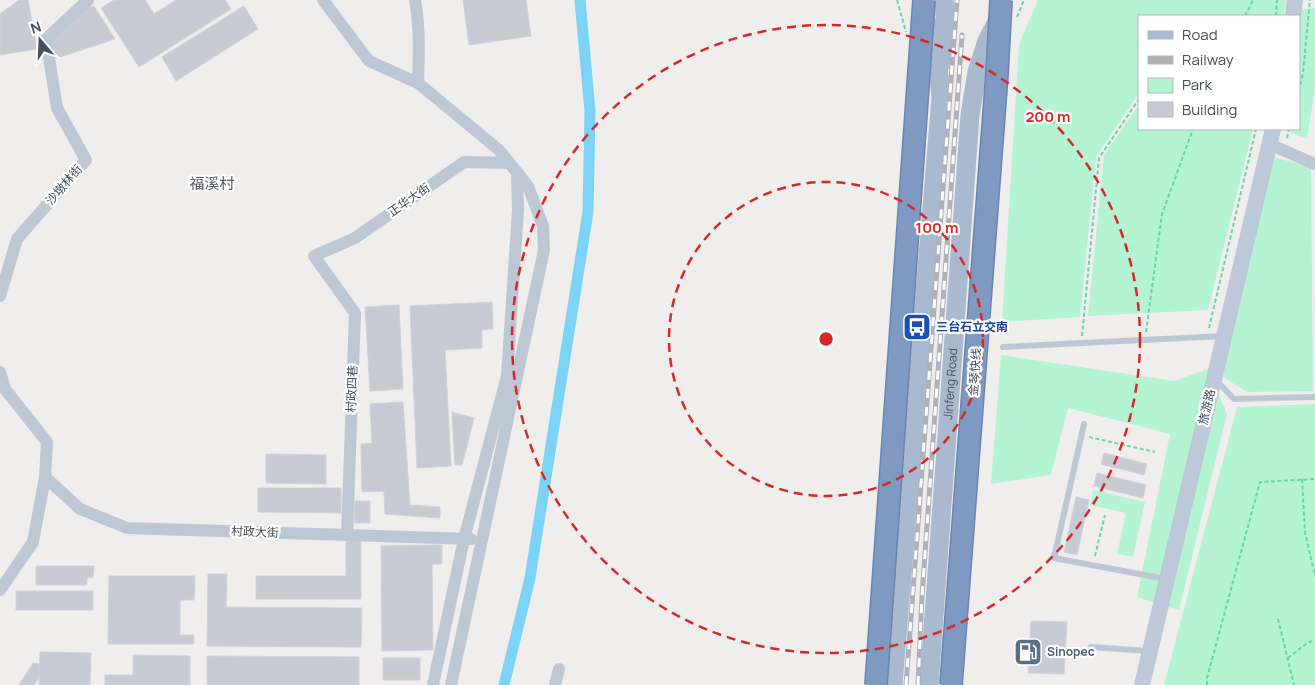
<svg xmlns="http://www.w3.org/2000/svg" width="1315" height="685" font-family="Manrope,'Noto Sans SC',sans-serif">
	<style>
		.green { fill: #b5f4d2 }
		.lines { fill: none; stroke-linecap: round; stroke-linejoin: round }
		.canal { stroke: #7dd3f6; stroke-width: 11 }
		.building { fill: #c8cbd4; stroke: #d0d2da }
		.path { stroke: #69d5a9; stroke-width: 2; stroke-dasharray: 4 2.5; stroke-linecap: butt }
		.lane { stroke: #bec8d4; stroke-width: 6 }
		.street { stroke: #bec8d4; stroke-width: 12 }
		.secondary { stroke: #bdc8d9; stroke-width: 16 }
		.primary { stroke: #a9b9d0; stroke-width: 19 }
		.rail-casing { stroke: #aeb1b9; stroke-width: 5 }
		.rail { stroke: #fff; stroke-width: 3; stroke-dasharray: 9; stroke-linecap: butt }
		.highway-bridge-casing { stroke: #6a85ae; stroke-width: 24; stroke-linecap: butt }
		.highway-bridge { stroke: #7e9ac2; stroke-width: 21 }
		.ring { fill: none; stroke: #d62828; stroke-width: 2.5; stroke-dasharray: 9 6 }
		.labels { text-anchor: middle; stroke-width: 4.5; stroke-linejoin: round; paint-order: stroke }
		.street-label { font-size: 12px; fill: #434f5d; stroke: #fff }
		.transit-label { font-size: 12px; font-weight: bold; fill: #164399; stroke: #fff; text-anchor: start }
		.service-label { font-size: 12px; font-weight: bold; fill: #4e5e75; stroke: #fff; text-anchor: start }
		.quarter-label { font-size: 15px; fill: #595d63; stroke: #fff }
		.centre { fill: #d62828; stroke: #fff; stroke-width: 2.5 }
		.ring-label { font-size: 15px; text-anchor: middle; font-weight: bold; fill: #d62828; stroke: #fff; stroke-width: 4.5; stroke-linejoin: round; paint-order: stroke }
	</style>
	<rect width="100%" height="100%" fill="#f0eded"/>
	<g class="green">
		<polygon points="1038,0 1286,0 1284,16 1139,16 1139,93 1096,157 1080,317 1002,322 1019,44"/>
		<polygon points="1315,8 1315,89 1307,139 1283,129 1299,129 1300,10"/>
		<polygon points="1139,105 1139,129 1253,129 1208,310 1088,316 1104,155"/>
		<polygon points="1273,157 1311,167 1313,391 1247,392 1220,375"/>
		<polygon points="1001,355 1174,381 1208,369 1227,414 1179,610 1137,597 1170,434 1068,408 1051,475 991,484"/>
		<polygon points="1315,404 1315,685 1164,685 1237,407"/>
		<polygon points="1093,490 1145,502 1133,557 1117,554 1126,513 1090,505"/>
	</g>
	<g class="lines">
		<polyline class="canal" points="504,685 530,578 588,212 590,111 580,0"/>
	</g>
	<g class="building">
		<polygon points="19,0 28,0 37,49 0,55 0,14"/>
		<polygon points="114,0 145,0 154,14 176,0 225,0 231,9 139,67 101,8"/>
		<polygon points="463,0 526,0 531,36 469,45"/>
		<polygon points="94,6 115,39 51,60 49,39 81,10"/>
		<polygon points="244,6 258,29 176,81 162,57"/>
		<polygon points="492,302 493,329 482,330 482,348 445,350 451,466 417,468 410,306"/>
		<polygon points="399,305 403,389 370,391 365,307"/>
		<polygon points="403,402 410,505 440,507 440,518 385,514 384,491 362,492 361,444 372,443 370,404"/>
		<polygon points="452,412 474,418 462,465 455,465"/>
		<polygon points="1104,453 1147,464 1144,475 1101,464"/>
		<polygon points="266,454 326,455 326,484 266,483"/>
		<polygon points="1097,473 1146,485 1143,498 1094,486"/>
		<polygon points="258,488 341,488 341,513 258,512"/>
		<polygon points="1076,497 1089,500 1077,555 1064,552"/>
		<polygon points="355,501 370,501 370,523 354,523"/>
		<polygon points="346,540 361,540 361,599 256,599 256,576 346,576"/>
		<polygon points="442,545 442,564 432,564 433,650 382,651 381,546"/>
		<polygon points="36,566 94,566 93,577 87,578 87,585 36,585"/>
		<polygon points="208,574 227,574 226,607 362,608 361,647 207,646"/>
		<polygon points="109,576 195,576 194,600 180,600 180,635 194,635 194,644 108,644"/>
		<rect x="16" y="591" width="77" height="19"/>
		<polygon points="1031,621 1067,622 1064,674 1028,673"/>
		<polygon points="40,652 91,653 90,685 39,685"/>
		<polygon points="133,655 190,656 190,685 105,685 105,675 133,675"/>
		<polygon points="207,656 359,657 359,685 207,685"/>
		<rect x="383" y="658" width="37" height="22"/>
		<polygon points="33,663 40,664 39,678 34,685 19,685"/>
	</g>
	<g class="lines">
		<g class="path">
			<polyline points="897,0 906,32"/>
			<polyline points="1245,16 1253,0"/>
			<polyline points="1276,16 1277,0"/>
			<polyline points="1017,17 1024,0"/>
			<polyline points="1299,91 1303,73 1310,0"/>
			<polyline points="1287,138 1289,129"/>
			<polyline points="1209,328 1256,129"/>
			<polyline points="1146,332 1162,214 1193,129"/>
			<polyline points="1082,336 1099,158 1139,99"/>
			<polyline points="1089,437 1155,452"/>
			<polyline points="1302,479 1305,532 1315,576"/>
			<polyline points="1095,556 1105,515"/>
			<polyline points="1278,619 1294,685"/>
			<polyline points="1288,658 1307,643 1315,640"/>
			<polyline points="1207,685 1207,678 1260,482 1315,479"/>
		</g>
		<g class="lane">
			<polyline points="1003,347 1223,336"/>
			<polyline points="1216,380 1234,399 1315,397"/>
			<polyline points="1084,424 1054,558 1166,579"/>
			<polyline points="1091,647 1149,651"/>
		</g>
		<g class="street">
			<polyline points="323,0 369,61 418,83 499,150 528,186 543,226 544,250 451,685"/>
			<path d="M415,0C420,27 419,56 418,83"/>
			<polyline points="1269,144 1315,164"/>
			<polyline points="0,296 17,239 86,160 57,108 46,39 88,0"/>
			<polyline points="0,372 5,389 47,442 45,477 33,542 0,590"/>
			<polyline points="45,477 80,509 127,528 471,539"/>
			<polyline points="347,535 355,313 314,256 355,238 464,162 509,163"/>
			<polyline points="433,685 464,539 507,376 518,210 517,173"/>
			<polyline points="555,685 559,669"/>
		</g>
		<g class="secondary">
			<polyline points="1293,16 1295,0"/>
			<polyline points="1142,685 1273,129"/>
		</g>
		<g class="primary">
			<polyline points="944,61 946,30 944,0"/>
			<polyline points="893,685 941,97 937,56 924,13"/>
			<path id="s1" d="M929,685L970,115L977,72L987,41L1000,16"/>
		</g>
		<defs>
			<g id="rail">
				<polyline points="906,685 957,0"/>
				<polyline points="918,685 922,596 962,35"/>
			</g>
		</defs>
		<use href="#rail" class="rail-casing"/>
		<use href="#rail" class="rail"/>
		<defs>
			<g id="highway-bridge">
				<polyline points="876,685 924,0"/>
				<polyline points="951,685 997,74 1001,0"/>
			</g>
		</defs>
		<use href="#highway-bridge" class="highway-bridge-casing"/>
		<use href="#highway-bridge" class="highway-bridge"/>
	</g>
	<g class="ring">
		<circle cx="826" cy="339" r="157"/>
		<circle cx="826" cy="339" r="314"/>
	</g>
	<defs>
		<symbol id="bus-square" viewBox="-11 -11 22 22"><rect x="-9" y="-9" width="18" height="18" rx="4" fill="#1a4fb4" stroke="#fff"/><path d="M-5-6H5V4H4V6H2V4H-2V6H-4V4H-5ZM-3.5-4V0h7V-4ZM-3.5 1.2v1.5H-2V1.2ZM2 1.2v1.5H3.5V1.2Z" fill="#fff"/></symbol>
		<symbol id="fuel-square" viewBox="-11 -11 22 22"><rect x="-9" y="-9" width="18" height="18" rx="4" fill="#5c6f8a" stroke="#fff"/><path d="M-5.5-6h7V0h2V4h1.3V-2.5L3-4.5l.8-.8L6-3V5H2.5V1h-1V6h-7ZM-4.2-4.7v3.2H.2V-4.7Z" fill="#fff"/></symbol>
	</defs>
	<g fill-rule="evenodd">
		<use href="#bus-square" x="901" y="311" width="32" height="32"/>
		<use href="#fuel-square" x="1012" y="636" width="32" height="32"/>
	</g>
	<g class="labels">
		<g class="street-label">
			<text transform="translate(64 185) rotate(-49)" y="4">沙墩林街</text>
			<text transform="translate(409 200) rotate(-35)" y="4">正华大街</text>
			<text transform="translate(975 372) rotate(-86)" y="4">金琴快线</text>
			<text dy="4" stroke="none"><textPath href="#s1" startOffset="302">Jinfeng Road</textPath></text>
			<text transform="translate(352 389) rotate(-88)" y="4">村政四巷</text>
			<text transform="translate(1207 407) rotate(-77)" y="4">旅游路</text>
			<text transform="translate(255 532) rotate(2)" y="4">村政大街</text>
		</g>
		<g class="transit-label">
			<text x="936" y="331">三台石立交南</text>
		</g>
		<g class="service-label">
			<text x="1047" y="656">Sinopec</text>
		</g>
		<g class="quarter-label">
			<text x="212" y="189">福溪村</text>
		</g>
	</g>
	<circle cx="826" cy="339" r="8" class="centre"/>
	<g class="ring-label">
		<text x="1048" y="122">200 m</text>
		<text x="937" y="233">100 m</text>
	</g>
	<rect x="1138" y="15" width="162" height="115" fill="#ffffff" stroke="#b4b9be"/>
	<rect x="1148" y="31" width="25" height="8" fill="#a9b9d0" stroke="#b4b9be"/>
	<text x="1182" y="40" font-size="15" fill="#434f5d">Road</text>
	<rect x="1148" y="56" width="25" height="8" fill="#aeb1b9" stroke="#b4b9be"/>
	<text x="1182" y="65" font-size="15" fill="#434f5d">Railway</text>
	<rect x="1148" y="78" width="25" height="15" fill="#b5f4d2" stroke="#b4b9be"/>
	<text x="1182" y="90" font-size="15" fill="#434f5d">Park</text>
	<rect x="1148" y="102" width="25" height="15" fill="#c8cbd4" stroke="#b4b9be"/>
	<text x="1182" y="115" font-size="15" fill="#434f5d">Building</text>
	<g transform="translate(40 40) rotate(341)" stroke="#ffffff" stroke-width="4" paint-order="stroke">
	<path d="M0-4L9 19L0 12L-9 19Z" fill="#434f5d"/>
	<text y="-8" font-size="14" font-weight="bold" text-anchor="middle" fill="#434f5d">N</text>
	</g>
</svg>
